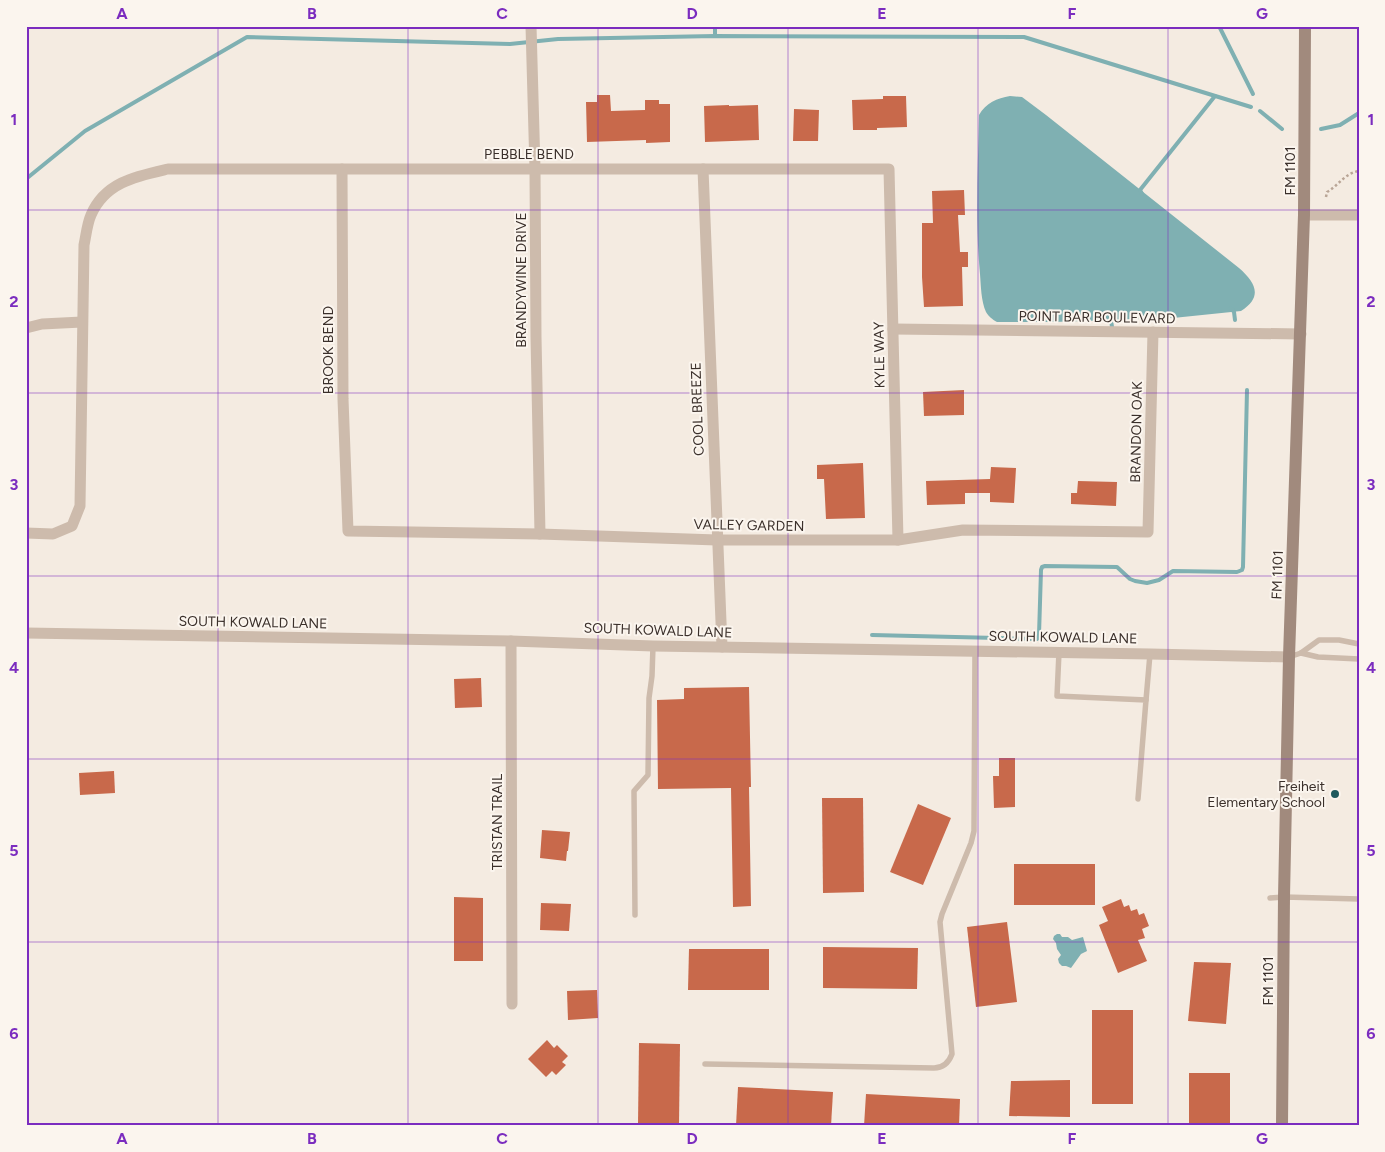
<svg xmlns="http://www.w3.org/2000/svg" width="1385" height="1152" font-family="Figtree,sans-serif">
	<style>
		.water { fill: #7fb0b2 }
		.lines { fill: none; stroke-linecap: round; stroke-linejoin: round }
		.stream { stroke: #7fb0b2; stroke-width: 4 }
		.building { fill: #c8694b }
		.path { stroke: #b9a596; stroke-width: 2.5; stroke-dasharray: 2.5 2.5; stroke-linecap: butt }
		.lane { stroke: #cdbbac; stroke-width: 5.5 }
		.street { stroke: #cdbbac; stroke-width: 11 }
		.secondary { stroke: #a18a7d; stroke-width: 12 }
		.grid { fill: none; stroke: #7b2cbf; stroke-width: 1; stroke-opacity: 0.55 }
		.poi-dot { fill: #1f5a5e; stroke: #fbf5ee; stroke-width: 2 }
		.labels { text-anchor: middle; stroke-width: 4; stroke-linejoin: round; paint-order: stroke }
		.street-label { font-size: 14px; fill: #3b302b; stroke: #fbf5ee }
		.poi-label { font-size: 14px; fill: #3b302b; stroke: #fbf5ee; text-anchor: end }
		.neatline { fill: none; stroke: #7b2cbf; stroke-width: 2 }
		.grid-label { font-size: 16px; text-anchor: middle; font-weight: bold; fill: #7b2cbf }
	</style>
	<rect width="100%" height="100%" fill="#f4ebe1"/>
	<g class="water">
		<path d="M1010,96L1022,97L1046,115L1239,268C1256,283 1263,297 1241,311L1173,318L1053,322H997C992,319 989,317 986,312C981,301 981,286 980,274C975,221 978,168 979,115C986,103 997,98 1010,96Z"/>
		<polygon points="1057,934 1060,934 1062,937 1068,937 1072,940 1083,937 1087,951 1081,954 1071,968 1066,966 1062,966 1059,963 1058,959 1061,955 1057,949 1056,943 1053,939 1054,936"/>
	</g>
	<g class="lines">
		<g class="stream">
			<polyline points="715,26 715,36"/>
			<polyline points="1219,26 1253,94"/>
			<polyline points="1260,111 1282,129"/>
			<polyline points="1321,129 1340,125 1359,113"/>
			<polyline points="26,179 85,131 247,37 510,44 558,39 715,36 1024,37 1251,107"/>
			<polyline points="1142,194 1140,190 1215,96"/>
			<polyline points="1231,308 1234,312 1235,320"/>
			<polyline points="1112,315 1111,320 1112,327"/>
			<polyline points="872,635 1037,639 1039,635 1041,570 1042,567 1045,566 1117,567 1130,579 1135,581 1147,583 1159,580 1173,571 1237,572 1242,570 1243,567 1247,390"/>
		</g>
	</g>
	<g class="building">
		<polygon points="597,95 610,95 611,111 645,110 645,100 659,100 659,104 670,104 670,142 646,143 646,140 587,142 586,102 597,102"/>
		<polygon points="883,96 906,96 907,127 877,128 877,130 853,130 852,100 883,99"/>
		<polygon points="729,105 729,106 758,105 759,140 705,142 704,106"/>
		<polygon points="794,109 819,110 818,141 793,141"/>
		<polygon points="964,190 965,215 958,215 960,252 968,252 968,267 962,267 963,306 924,307 922,277 922,223 933,223 932,191"/>
		<polygon points="964,390 964,415 924,416 923,392"/>
		<polygon points="863,463 865,518 826,519 824,479 817,479 817,465"/>
		<polygon points="991,467 1016,468 1014,503 990,502 990,493 965,493 965,504 927,505 926,481 990,479"/>
		<polygon points="1078,481 1117,482 1116,506 1071,504 1071,493 1077,493"/>
		<polygon points="481,678 482,707 455,708 454,679"/>
		<polygon points="749,687 751,787 749,787 751,906 733,907 731,788 658,789 657,700 684,699 684,688"/>
		<polygon points="999,758 1015,758 1015,807 994,808 993,776 999,776"/>
		<polygon points="114,771 115,793 80,795 79,773"/>
		<polygon points="822,798 863,798 864,892 823,893"/>
		<polygon points="918,804 951,818 923,885 890,872"/>
		<polygon points="542,830 570,832 568,851 567,851 566,861 540,858"/>
		<rect x="1014" y="864" width="81" height="41"/>
		<polygon points="454,897 483,898 483,961 454,961"/>
		<polygon points="1121,899 1124,907 1129,905 1131,911 1137,909 1139,915 1144,913 1149,926 1142,929 1145,938 1138,940 1147,961 1118,973 1099,925 1108,921 1102,907"/>
		<polygon points="541,903 571,904 569,931 540,930"/>
		<polygon points="1007,922 1017,1002 976,1007 967,927"/>
		<polygon points="823,947 918,948 917,989 823,988"/>
		<polygon points="689,949 769,949 769,990 688,990"/>
		<polygon points="1194,962 1231,963 1226,1024 1188,1021"/>
		<polygon points="597,990 598,1018 568,1020 567,991"/>
		<rect x="1092" y="1010" width="41" height="94"/>
		<polygon points="547,1040 554,1048 557,1045 568,1056 562,1062 566,1065 556,1075 552,1071 546,1077 528,1059"/>
		<polygon points="639,1043 680,1044 679,1124 638,1124"/>
		<rect x="1189" y="1073" width="41" height="53"/>
		<polygon points="1070,1080 1070,1117 1009,1116 1011,1081"/>
		<polygon points="738,1087 833,1092 831,1126 736,1126"/>
		<polygon points="866,1094 960,1099 959,1126 864,1126"/>
	</g>
	<g class="lines">
		<path class="path" d="M1326,197L1327,192C1339,185 1345,173 1359,171"/>
		<g class="lane">
			<polyline points="1059,652 1057,696 1146,700 1138,799"/>
			<polyline points="1301,653 1318,657 1359,659"/>
			<polyline points="1289,657 1301,653 1319,640 1339,640 1359,644"/>
			<polyline points="1146,700 1150,654"/>
			<polyline points="1270,898 1284,897 1359,899"/>
			<polyline points="635,915 634,791 648,775 649,698 652,676 653,646"/>
			<path d="M705,1064L934,1068C943,1068 949,1062 952,1054L940,922L942,914L971,843L974,831L975,651"/>
		</g>
		<g class="street">
			<polyline points="531,26 535,169 536,337 540,534"/>
			<polyline points="342,169 343,399 348,531 540,534 717,540 898,540 963,530 1148,532 1153,332"/>
			<polyline points="703,169 722,647"/>
			<polyline points="1304,215 1359,215"/>
			<polyline points="26,328 42,324 82,322"/>
			<polyline points="893,329 1301,334"/>
			<path d="M26,533L53,534L72,526L80,506L84,245C86,236 87,224 91,215C105,182 137,176 168,169H889L898,540"/>
			<polyline points="26,633 511,641 653,646 1150,654 1289,657"/>
			<polyline points="511,641 512,1004"/>
		</g>
		<polyline class="secondary" points="1282,1126 1284,897 1289,657 1304,215 1305,26"/>
	</g>
	<path class="grid" d="M218,26V1126M408,26V1126M598,26V1126M788,26V1126M978,26V1126M1168,26V1126M26,210H1359M26,393H1359M26,576H1359M26,759H1359M26,942H1359"/>
	<circle class="poi-dot" cx="1335" cy="794" r="5"/>
	<g class="labels">
		<g class="street-label">
			<text x="529" y="159">PEBBLE BEND</text>
			<text transform="translate(1290 171) rotate(-90)" y="5">FM 1101</text>
			<text transform="translate(521 280) rotate(-90)" y="5">BRANDYWINE DRIVE</text>
			<text transform="translate(1097 317) rotate(1)" y="5">POINT BAR BOULEVARD</text>
			<text transform="translate(328 350) rotate(-90)" y="5">BROOK BEND</text>
			<text transform="translate(879 355) rotate(-91)" y="5">KYLE WAY</text>
			<text transform="translate(697 409) rotate(-92)" y="5">COOL BREEZE</text>
			<text transform="translate(1136 432) rotate(-89)" y="5">BRANDON OAK</text>
			<text transform="translate(749 525) rotate(1)" y="5">VALLEY GARDEN</text>
			<text transform="translate(1277 575) rotate(-88)" y="5">FM 1101</text>
			<text transform="translate(253 622) rotate(1)" y="5">SOUTH KOWALD LANE</text>
			<text transform="translate(658 630) rotate(2)" y="5">SOUTH KOWALD LANE</text>
			<text transform="translate(1063 637) rotate(1)" y="5">SOUTH KOWALD LANE</text>
			<text transform="translate(497 822) rotate(-90)" y="5">TRISTAN TRAIL</text>
			<text transform="translate(1268 981) rotate(-90)" y="5">FM 1101</text>
		</g>
		<g class="poi-label">
			<text x="1325" y="791">Freiheit<tspan x="1325" dy="16">Elementary School</tspan></text>
		</g>
	</g>
	<rect width="1385" height="1152" fill="none" stroke="#fbf5ee" stroke-width="55"/>
	<rect x="28" y="28" width="1330" height="1096" class="neatline"/>
	<g class="grid-label">
		<text x="122" y="19">A</text>
		<text x="312" y="19">B</text>
		<text x="502" y="19">C</text>
		<text x="692" y="19">D</text>
		<text x="882" y="19">E</text>
		<text x="1072" y="19">F</text>
		<text x="1262" y="19">G</text>
		<text x="14" y="125">1</text>
		<text x="1371" y="125">1</text>
		<text x="14" y="307">2</text>
		<text x="1371" y="307">2</text>
		<text x="14" y="490">3</text>
		<text x="1371" y="490">3</text>
		<text x="14" y="673">4</text>
		<text x="1371" y="673">4</text>
		<text x="14" y="856">5</text>
		<text x="1371" y="856">5</text>
		<text x="14" y="1039">6</text>
		<text x="1371" y="1039">6</text>
		<text x="122" y="1144">A</text>
		<text x="312" y="1144">B</text>
		<text x="502" y="1144">C</text>
		<text x="692" y="1144">D</text>
		<text x="882" y="1144">E</text>
		<text x="1072" y="1144">F</text>
		<text x="1262" y="1144">G</text>
	</g>
</svg>
